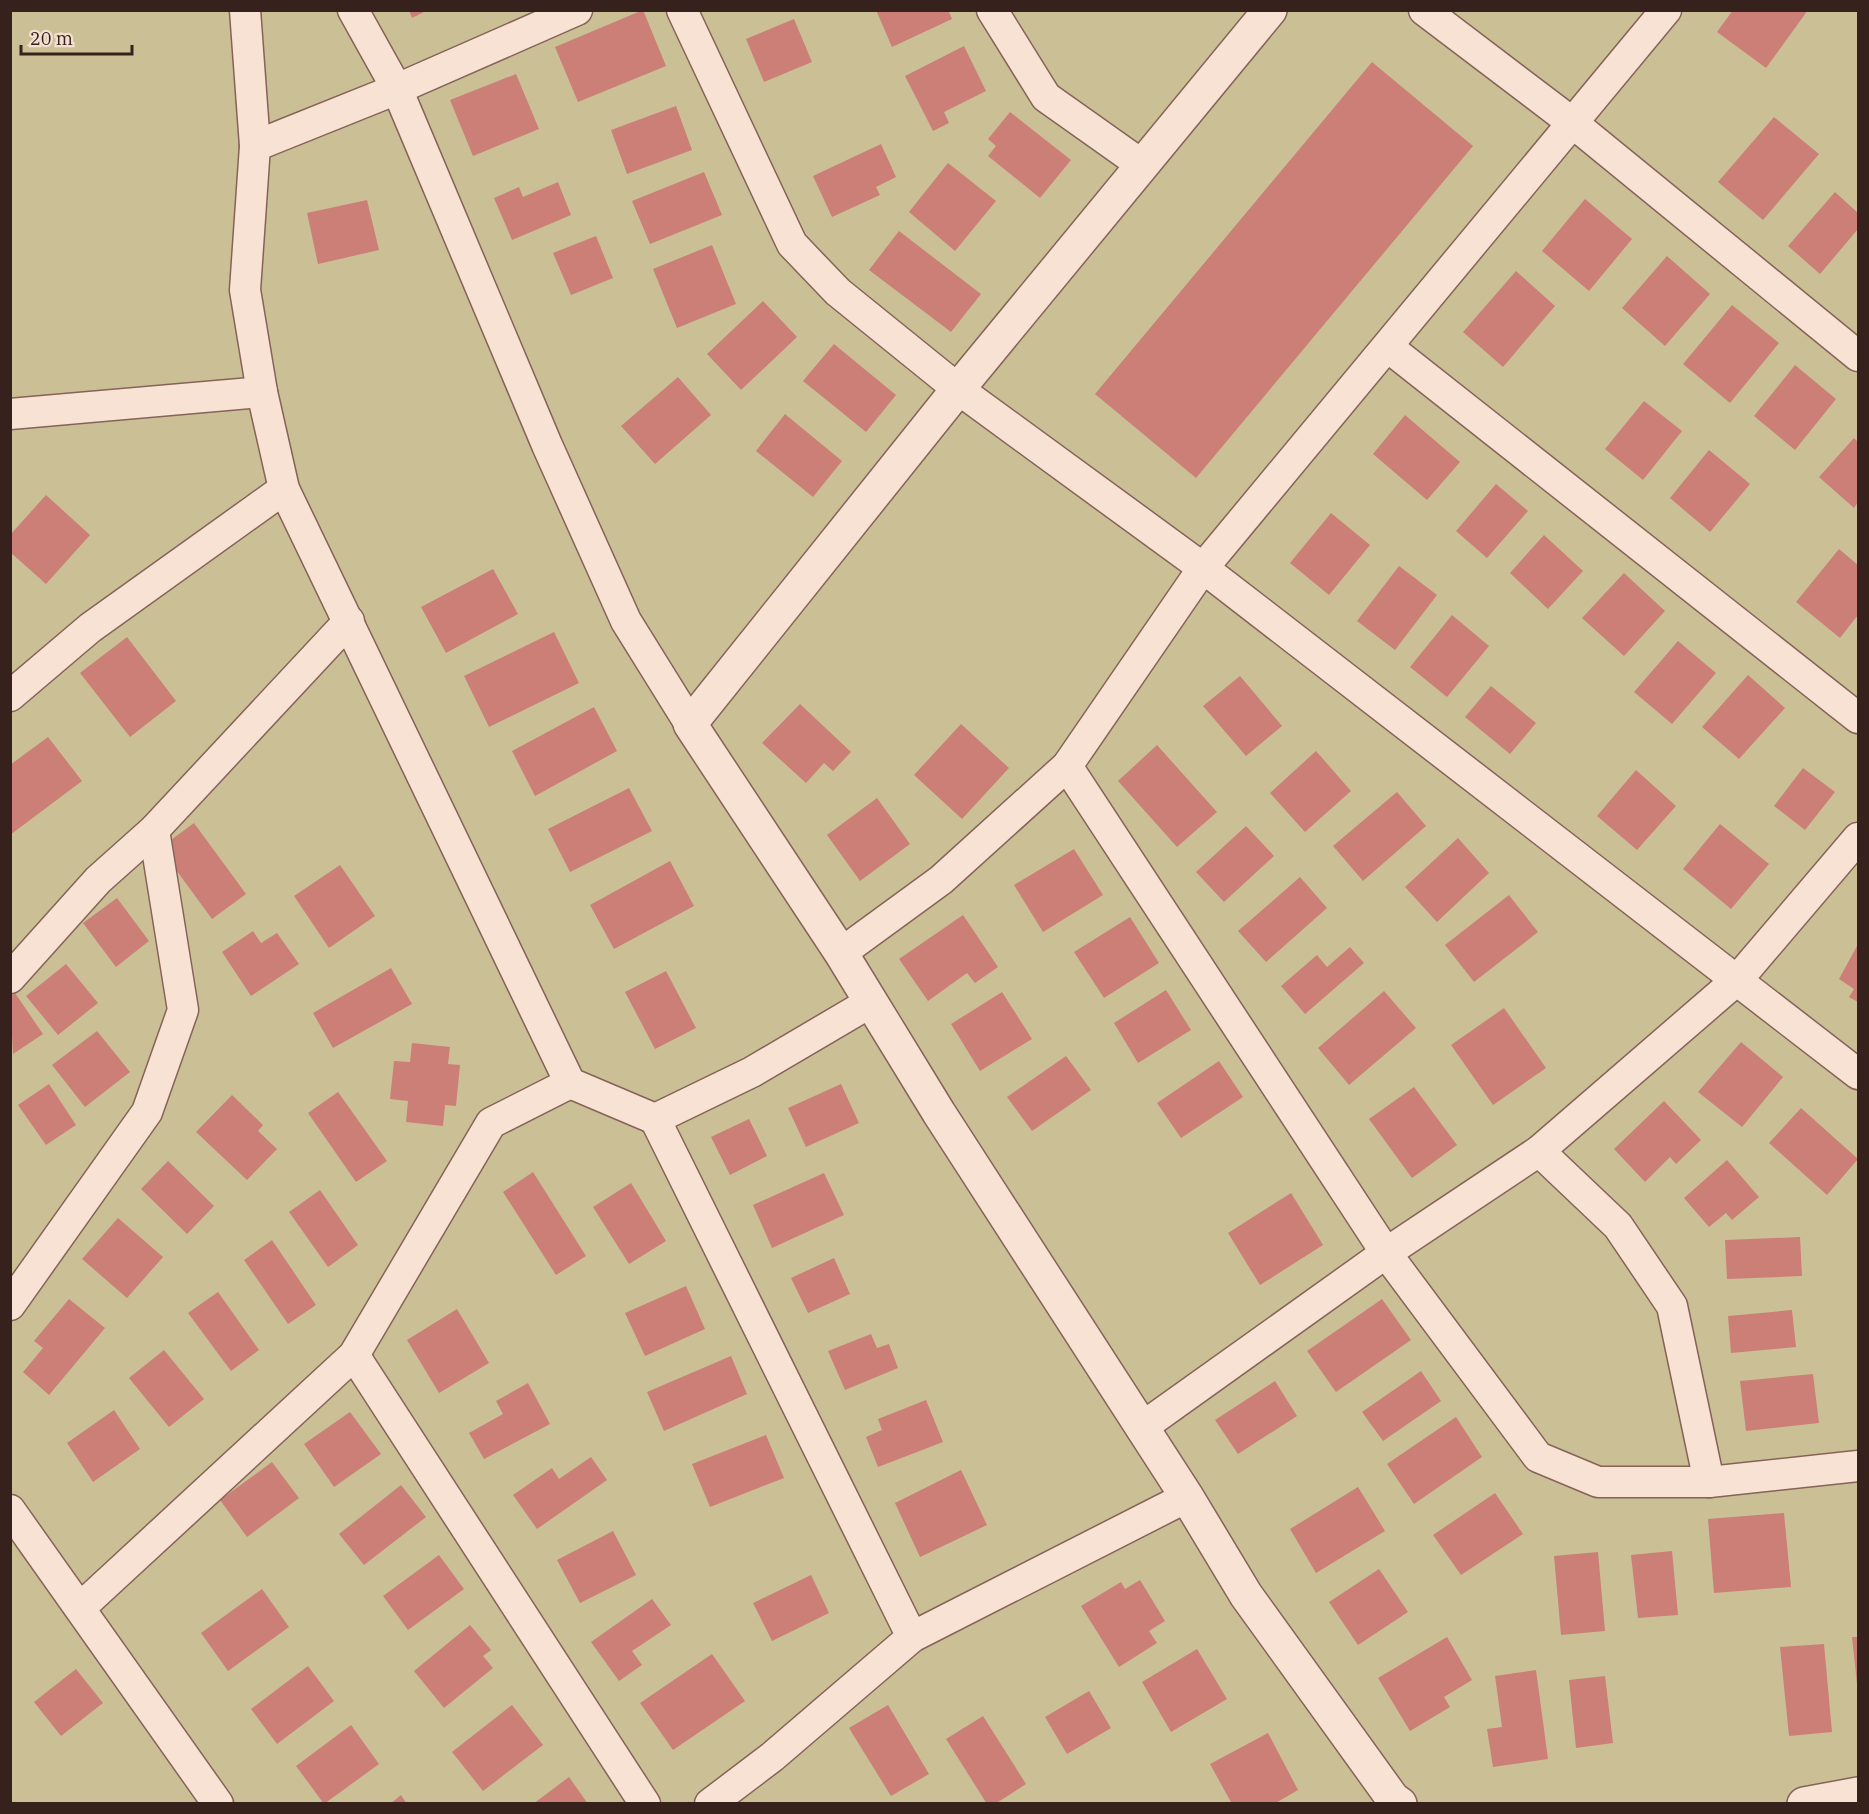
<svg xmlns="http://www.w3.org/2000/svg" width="1869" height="1814" font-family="'IBM Plex Serif',serif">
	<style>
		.green { fill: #cbc095 }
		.building { fill: #cb7f77 }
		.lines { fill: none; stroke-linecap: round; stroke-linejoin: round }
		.minor-casing { stroke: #866259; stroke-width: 33 }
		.tertiary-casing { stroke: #866259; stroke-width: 36 }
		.minor { stroke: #f8e2d4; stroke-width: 30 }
		.tertiary { stroke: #f8e2d4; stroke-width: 33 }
	</style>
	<rect width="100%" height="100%" fill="#edd2c1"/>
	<polygon class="green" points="11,11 1858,11 1858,1803 11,1804"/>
	<g class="building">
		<polygon points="409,10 428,10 412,18"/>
		<polygon points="643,10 666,66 578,102 555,47"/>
		<polygon points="876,10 948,10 952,19 892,47"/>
		<polygon points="1733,10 1808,10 1766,68 1717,32"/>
		<polygon points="794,19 812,62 764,82 746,39"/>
		<polygon points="964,46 986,91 944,112 949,123 933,131 905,76"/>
		<polygon points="1372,62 1473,146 1196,478 1095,394"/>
		<polygon points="516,74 539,129 473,156 450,100"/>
		<polygon points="676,106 692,150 627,174 611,130"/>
		<polygon points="1010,112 1071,160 1040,198 988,156 996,146 988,139"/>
		<polygon points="1774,117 1819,154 1763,220 1718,182"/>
		<polygon points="881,144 896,177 876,187 880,195 832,217 813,176"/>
		<polygon points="948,163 996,201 955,251 909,212"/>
		<polygon points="704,172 722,215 650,244 632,201"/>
		<polygon points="558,182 571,215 512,240 494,198 519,187 523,197"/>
		<polygon points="1835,192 1858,213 1858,229 1820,274 1788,246"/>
		<polygon points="1585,199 1632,239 1589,291 1542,251"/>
		<polygon points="367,200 379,250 318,264 307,213"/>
		<polygon points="899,231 981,294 951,332 869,270"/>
		<polygon points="596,236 613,278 571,295 553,253"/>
		<polygon points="712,245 736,304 677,328 653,269"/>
		<polygon points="1667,256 1710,294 1665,346 1622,308"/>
		<polygon points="1516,271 1555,306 1503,367 1463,332"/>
		<polygon points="763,301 797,337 741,390 707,354"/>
		<polygon points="1732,305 1779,343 1730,403 1683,364"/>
		<polygon points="834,344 896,395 866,432 803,381"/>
		<polygon points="1795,365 1836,399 1795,450 1754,416"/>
		<polygon points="678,377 711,415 655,464 621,426"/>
		<polygon points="1644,401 1682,431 1643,480 1605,449"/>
		<polygon points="785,414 842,461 813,497 756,451"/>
		<polygon points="1405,415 1460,462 1427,500 1373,454"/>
		<polygon points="1854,438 1858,442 1858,502 1854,508 1819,477"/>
		<polygon points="1709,450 1750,484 1710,532 1670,498"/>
		<polygon points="1496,484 1528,511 1487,558 1456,531"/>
		<polygon points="46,495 90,535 46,584 10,552 10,535"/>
		<polygon points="1331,513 1370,545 1329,595 1290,563"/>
		<polygon points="1544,535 1583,571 1548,609 1510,573"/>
		<polygon points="1839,549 1858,565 1858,615 1840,638 1796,602"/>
		<polygon points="1399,566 1437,595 1395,650 1357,621"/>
		<polygon points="493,569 518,614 446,653 421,607"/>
		<polygon points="1624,573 1665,611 1624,656 1582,618"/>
		<polygon points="1452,615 1489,646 1447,697 1410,667"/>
		<polygon points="554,632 579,683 489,727 464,676"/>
		<polygon points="127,637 176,701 130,737 80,673"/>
		<polygon points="1678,641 1716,673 1672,724 1634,692"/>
		<polygon points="1748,675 1785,708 1739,759 1702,727"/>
		<polygon points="1240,676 1282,726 1246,756 1203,706"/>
		<polygon points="1491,686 1536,723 1510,754 1465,717"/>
		<polygon points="800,704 851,752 833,771 824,763 806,783 762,743"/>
		<polygon points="594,707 617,751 535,796 512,751"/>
		<polygon points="961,724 1009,768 962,819 914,775"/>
		<polygon points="48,737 82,781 10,835 10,765"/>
		<polygon points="1157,745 1217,812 1177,847 1118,781"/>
		<polygon points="1316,751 1351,791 1305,832 1270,793"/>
		<polygon points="1803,768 1835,792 1805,830 1774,806"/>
		<polygon points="1636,770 1676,806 1637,850 1597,816"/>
		<polygon points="629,788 652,831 570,872 548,829"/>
		<polygon points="1397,792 1426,826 1363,881 1333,846"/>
		<polygon points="877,798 910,844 860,881 827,835"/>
		<polygon points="194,823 246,894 212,919 160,848"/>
		<polygon points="1720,824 1769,864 1731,909 1683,869"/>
		<polygon points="1246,826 1274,856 1224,902 1196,872"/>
		<polygon points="1458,838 1489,873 1437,922 1405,887"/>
		<polygon points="1074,849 1103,895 1043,932 1014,885"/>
		<polygon points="670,861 694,906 614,949 590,905"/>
		<polygon points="340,865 375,916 329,948 294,896"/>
		<polygon points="1300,877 1327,908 1266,962 1238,931"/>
		<polygon points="1509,895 1538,932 1474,982 1445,945"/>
		<polygon points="117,898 149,941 116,967 83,923"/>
		<polygon points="963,915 998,967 975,983 967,973 928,1001 899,959"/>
		<polygon points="1130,917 1159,963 1104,998 1074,952"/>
		<polygon points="253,931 261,943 277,933 299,964 251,996 222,952"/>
		<polygon points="1857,946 1858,947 1858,1002 1849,997 1854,989 1839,979"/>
		<polygon points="1350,947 1364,963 1305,1014 1281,986 1317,955 1327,967"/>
		<polygon points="66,964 98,1003 58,1035 26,996"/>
		<polygon points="391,968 412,1004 333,1048 313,1013"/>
		<polygon points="666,971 696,1028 655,1049 625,992"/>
		<polygon points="1166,990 1191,1030 1138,1063 1114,1023"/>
		<polygon points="1384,991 1416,1028 1349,1085 1318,1048"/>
		<polygon points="1002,992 1032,1039 980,1071 951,1024"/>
		<polygon points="15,993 43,1034 13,1054 10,996"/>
		<polygon points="1504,1008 1546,1068 1493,1105 1451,1045"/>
		<polygon points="97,1031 130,1072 85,1107 52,1065"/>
		<polygon points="1741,1042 1783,1077 1742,1127 1698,1092"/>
		<polygon points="412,1043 450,1047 448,1064 460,1065 456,1106 445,1105 443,1126 406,1122 408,1101 390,1099 394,1061 410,1062"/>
		<polygon points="1066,1056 1091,1090 1032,1131 1007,1097"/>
		<polygon points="1219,1061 1243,1097 1181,1138 1157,1103"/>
		<polygon points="49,1084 76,1125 46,1145 18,1105"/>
		<polygon points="841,1084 859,1123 806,1147 788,1108"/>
		<polygon points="1414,1087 1457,1145 1412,1178 1369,1119"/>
		<polygon points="338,1092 387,1161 356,1182 308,1113"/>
		<polygon points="232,1095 263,1125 258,1131 277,1149 247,1180 196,1132"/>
		<polygon points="1664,1101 1701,1140 1676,1164 1670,1157 1645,1182 1614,1149"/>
		<polygon points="1801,1108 1858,1159 1827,1195 1769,1143"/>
		<polygon points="749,1119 767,1156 730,1175 711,1137"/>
		<polygon points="1727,1160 1759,1197 1732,1220 1726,1213 1709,1227 1684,1198"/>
		<polygon points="168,1161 214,1206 187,1234 141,1189"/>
		<polygon points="533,1172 586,1256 556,1275 503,1192"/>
		<polygon points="824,1173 844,1215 772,1248 753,1205"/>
		<polygon points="631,1183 666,1241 629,1264 593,1207"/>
		<polygon points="320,1190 358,1245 328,1267 289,1212"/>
		<polygon points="1291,1193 1323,1245 1260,1285 1228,1233"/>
		<polygon points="118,1218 163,1257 127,1298 82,1259"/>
		<polygon points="1800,1237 1802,1276 1727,1279 1725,1240"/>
		<polygon points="272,1240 316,1305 288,1324 244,1260"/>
		<polygon points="834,1258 850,1294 808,1313 791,1278"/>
		<polygon points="686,1286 705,1329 645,1356 625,1313"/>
		<polygon points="218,1292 259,1350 231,1371 188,1313"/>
		<polygon points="69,1299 105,1328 49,1395 23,1372 43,1348 34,1341"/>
		<polygon points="1382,1299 1411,1340 1336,1392 1307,1351"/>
		<polygon points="457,1309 489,1363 439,1393 407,1340"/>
		<polygon points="1792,1310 1796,1347 1731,1353 1728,1316"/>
		<polygon points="871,1334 877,1348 889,1344 898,1368 845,1390 828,1351"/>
		<polygon points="164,1350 204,1399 169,1427 129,1378"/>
		<polygon points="731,1356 747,1394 664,1431 647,1392"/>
		<polygon points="1421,1371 1441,1401 1383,1441 1362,1412"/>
		<polygon points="1813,1374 1819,1423 1746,1431 1740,1381"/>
		<polygon points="1275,1381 1297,1416 1238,1454 1215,1420"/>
		<polygon points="528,1383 550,1424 484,1459 469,1433 503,1414 496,1401"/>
		<polygon points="926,1400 943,1442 878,1467 866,1437 882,1430 878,1419"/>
		<polygon points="114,1410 140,1449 93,1482 67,1443"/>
		<polygon points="350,1412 381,1454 334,1487 304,1444"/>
		<polygon points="1456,1417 1482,1457 1414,1504 1387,1464"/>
		<polygon points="766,1435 784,1478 710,1507 692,1464"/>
		<polygon points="591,1457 607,1480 537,1529 513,1495 552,1468 559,1479"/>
		<polygon points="272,1462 299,1498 247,1537 220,1500"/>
		<polygon points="961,1470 987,1525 920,1557 895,1503"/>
		<polygon points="401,1485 426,1517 364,1565 339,1534"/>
		<polygon points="1358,1487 1385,1531 1316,1573 1290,1529"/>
		<polygon points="1495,1493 1523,1534 1461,1575 1433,1535"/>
		<polygon points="1784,1513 1791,1587 1714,1593 1708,1519"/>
		<polygon points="613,1531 636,1575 580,1603 557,1560"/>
		<polygon points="1672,1551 1678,1615 1638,1618 1631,1555"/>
		<polygon points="1598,1552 1605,1631 1561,1635 1554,1556"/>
		<polygon points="439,1555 464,1589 408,1630 383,1596"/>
		<polygon points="1379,1569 1408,1612 1358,1645 1329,1602"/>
		<polygon points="811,1575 829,1613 772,1641 753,1603"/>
		<polygon points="1140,1580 1165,1621 1149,1631 1157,1643 1119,1667 1081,1606 1121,1582 1125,1589"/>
		<polygon points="262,1589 289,1627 228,1671 201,1633"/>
		<polygon points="652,1599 671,1625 632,1651 642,1665 619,1681 591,1642"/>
		<polygon points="470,1625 491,1650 483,1656 493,1668 444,1708 414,1671"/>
		<polygon points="1447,1637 1472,1680 1444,1697 1450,1707 1410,1731 1378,1678"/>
		<polygon points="1852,1637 1858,1637 1858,1684 1857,1684"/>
		<polygon points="1824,1644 1832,1732 1789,1736 1780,1647"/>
		<polygon points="1197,1649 1227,1699 1171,1732 1142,1682"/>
		<polygon points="712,1654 745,1701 673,1750 640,1703"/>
		<polygon points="308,1666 334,1701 277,1744 251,1709"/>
		<polygon points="76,1669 103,1703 61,1736 34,1702"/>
		<polygon points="1536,1670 1548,1759 1493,1767 1487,1729 1502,1727 1495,1676"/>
		<polygon points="1605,1676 1613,1743 1576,1748 1569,1680"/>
		<polygon points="1089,1691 1111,1728 1067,1754 1045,1717"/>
		<polygon points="512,1705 543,1745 483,1791 452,1752"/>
		<polygon points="888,1705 929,1774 891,1796 849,1728"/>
		<polygon points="983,1716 1026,1784 995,1804 987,1804 946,1739"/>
		<polygon points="351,1725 379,1764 324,1804 296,1766"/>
		<polygon points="1268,1733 1298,1790 1274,1804 1232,1804 1210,1764"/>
		<polygon points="569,1777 588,1804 533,1804"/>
		<polygon points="401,1795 407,1804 390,1804"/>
	</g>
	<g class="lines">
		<defs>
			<g id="minor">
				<polyline points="245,10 255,146 245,290 262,392 284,489 570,1083 655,1119 752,1072 871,1002"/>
				<polyline points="353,10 397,89 547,445 626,621 690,724"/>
				<polyline points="682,10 792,244 838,292 958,389 1203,568 1858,1074"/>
				<polyline points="992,10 1046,97 1142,165"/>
				<polyline points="1424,10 1574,124 1858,356"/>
				<polyline points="255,146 397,89 577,10"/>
				<polyline points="1388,347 1858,718"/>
				<polyline points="10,414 262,392"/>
				<polyline points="10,696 90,628 284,489"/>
				<polyline points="1067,766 1386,1253 1538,1457 1598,1482 1709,1482 1858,1466"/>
				<polyline points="841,953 941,880 1067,766 1203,568 1666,10"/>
				<polyline points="10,978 98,880 154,830 349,621"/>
				<polyline points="655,1119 912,1637"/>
				<polyline points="1539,1151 1618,1226 1672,1306 1709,1482"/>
				<polyline points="10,1305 147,1112 183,1010 154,830"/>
				<polyline points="354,1355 645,1804"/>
				<polyline points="1141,1428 1386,1253 1539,1151 1738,979 1858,838"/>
				<polyline points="10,1510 218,1804"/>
				<polyline points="80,1608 354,1355 491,1123 570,1083"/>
				<polyline points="710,1804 772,1757 912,1637 1187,1497"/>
			</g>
			<g id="tertiary">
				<polyline points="1270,10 958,389 690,724 841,953 939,1113 1187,1497 1246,1595 1393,1799 1400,1804"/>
				<polyline points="1804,1804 1858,1794"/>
			</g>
		</defs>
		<use href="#minor" class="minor-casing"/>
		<use href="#tertiary" class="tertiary-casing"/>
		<use href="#minor" class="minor"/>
		<use href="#tertiary" class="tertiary"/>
	</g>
	<rect width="1869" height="1814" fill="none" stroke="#36211d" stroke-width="24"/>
	<path d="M21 45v9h111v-9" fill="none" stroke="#36211d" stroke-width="3"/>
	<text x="30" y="45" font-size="18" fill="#36211d" stroke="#f5dfd0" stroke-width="4.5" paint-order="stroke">20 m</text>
</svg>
